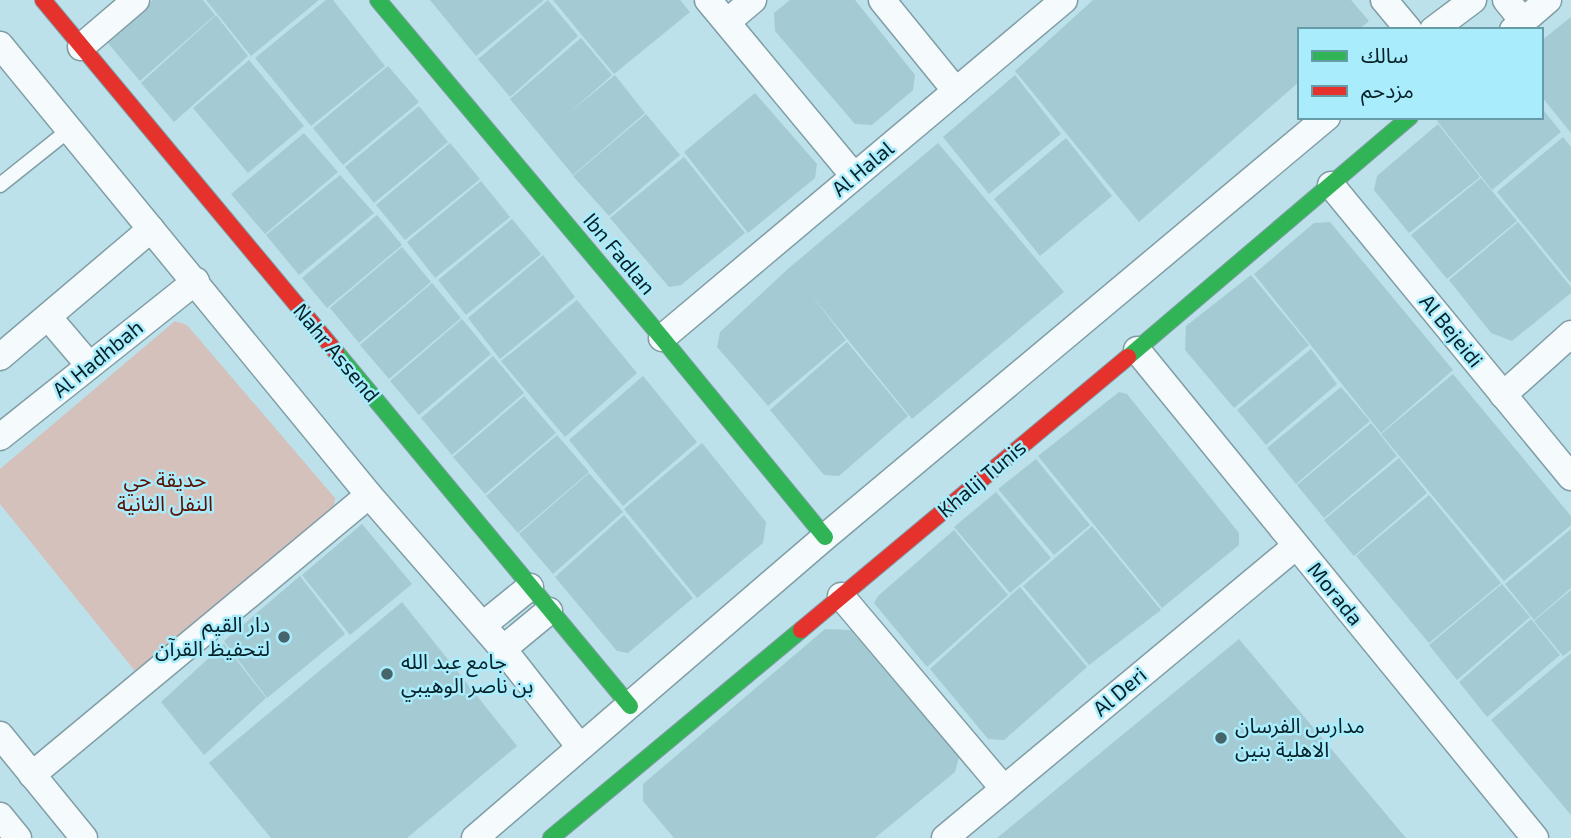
<svg xmlns="http://www.w3.org/2000/svg" width="1571" height="838" font-family="'Exo 2','Noto Sans Arabic',sans-serif">
	<style>
		.green { fill: #d5c1bc }
		.building { fill: #a4cad3 }
		.lines { fill: none; stroke-linecap: round; stroke-linejoin: round }
		.lane-casing { stroke: #809da5; stroke-width: 17 }
		.street-casing { stroke: #809da5; stroke-width: 29 }
		.fast-casing { stroke: #809da5; stroke-width: 18 }
		.jam-casing { stroke: #809da5; stroke-width: 18 }
		.lane { stroke: #f5fafc; stroke-width: 14 }
		.street { stroke: #f5fafc; stroke-width: 26 }
		.fast { stroke: #30b455; stroke-width: 16 }
		.jam { stroke: #e5322d; stroke-width: 16 }
		.poi-dot { fill: #45646b; stroke: #a9edfd; stroke-width: 2.5 }
		.labels { text-anchor: middle; stroke-width: 5; stroke-linejoin: round; paint-order: stroke }
		.street-label { font-size: 21px; fill: #052127; stroke: #a9edfd }
		.park-label { font-size: 21px; fill: #5a0f00; stroke: #a9edfd }
		.poi-label { font-size: 21px; fill: #052127; stroke: #a9edfd; text-anchor: start }
	</style>
	<rect width="100%" height="100%" fill="#bce1ea"/>
	<polygon class="green" points="175,321 187,325 335,498 333,514 139,676 0,504 0,469"/>
	<g class="building">
		<polygon points="153,0 203,0 215,15 140,81 107,42"/>
		<polygon points="206,0 319,0 251,56"/>
		<polygon points="326,0 333,0 385,66 311,126 255,58"/>
		<polygon points="430,0 544,0 476,56"/>
		<polygon points="548,0 578,36 510,97 478,59"/>
		<polygon points="553,0 680,0 690,12 614,74"/>
		<polygon points="790,0 855,0 915,75 913,90 872,125 855,124 775,31 774,13"/>
		<polygon points="1093,0 1351,0 1369,21 1358,30 1300,30 1300,81 1139,222 1015,71"/>
		<polygon points="216,15 248,56 174,122 141,83"/>
		<polygon points="1571,17 1571,133 1541,96 1541,41"/>
		<polygon points="581,38 612,75 568,114 615,75 645,113 573,175 510,99"/>
		<polygon points="249,60 304,126 248,173 193,108"/>
		<polygon points="388,66 419,102 343,165 313,128"/>
		<polygon points="1015,75 1061,134 989,194 943,137"/>
		<polygon points="755,93 817,164 815,178 748,233 684,152"/>
		<polygon points="419,106 448,142 374,203 345,167"/>
		<polygon points="1541,107 1561,132 1492,190 1437,121 1442,117 1541,117"/>
		<polygon points="646,114 680,155 609,216 573,176"/>
		<polygon points="1438,124 1480,177 1409,233 1374,190 1377,176"/>
		<polygon points="304,133 338,172 265,234 231,194"/>
		<polygon points="1563,137 1571,147 1571,283 1497,192"/>
		<polygon points="1066,138 1112,196 1040,256 994,199"/>
		<polygon points="450,143 480,179 405,240 376,205"/>
		<polygon points="938,143 1064,292 912,419 810,293 846,340 768,406 717,347 720,332 789,268"/>
		<polygon points="684,157 745,233 681,285 669,287 610,218"/>
		<polygon points="340,175 374,213 299,275 266,235"/>
		<polygon points="1481,178 1517,221 1447,279 1411,235"/>
		<polygon points="481,181 510,217 435,278 407,242"/>
		<polygon points="377,215 402,245 327,308 302,278"/>
		<polygon points="512,219 541,254 466,315 438,280"/>
		<polygon points="1330,222 1453,370 1381,433 1254,274 1314,223"/>
		<polygon points="1518,222 1571,287 1571,293 1512,341 1491,333 1449,280"/>
		<polygon points="402,247 431,282 359,343 330,308"/>
		<polygon points="543,255 575,297 500,359 468,318"/>
		<polygon points="1251,275 1309,345 1234,408 1185,350 1186,326"/>
		<polygon points="432,283 461,318 389,379 360,345"/>
		<polygon points="577,300 637,373 565,437 501,361"/>
		<polygon points="462,319 491,354 419,415 390,381"/>
		<polygon points="847,342 908,416 839,476 824,475 770,410"/>
		<polygon points="1311,349 1337,384 1266,445 1237,410"/>
		<polygon points="493,356 524,393 452,455 421,418"/>
		<polygon points="1453,374 1571,516 1571,525 1504,581 1381,434"/>
		<polygon points="643,376 697,442 623,506 569,440"/>
		<polygon points="1341,387 1370,421 1296,484 1267,448"/>
		<polygon points="1119,392 1127,394 1239,533 1239,545 1162,608 1038,456"/>
		<polygon points="524,396 556,433 485,494 453,457"/>
		<polygon points="1371,423 1397,456 1324,518 1297,485"/>
		<polygon points="557,435 589,472 518,533 486,496"/>
		<polygon points="702,443 766,522 763,543 697,598 624,509"/>
		<polygon points="1399,458 1427,493 1354,556 1324,520"/>
		<polygon points="1036,459 1090,525 1054,555 998,489"/>
		<polygon points="589,473 623,512 553,574 519,534"/>
		<polygon points="996,492 1051,558 1010,593 954,527"/>
		<polygon points="1429,495 1501,583 1429,643 1356,556"/>
		<polygon points="624,515 693,598 628,653 617,651 555,577"/>
		<polygon points="362,524 412,584 350,635 302,575"/>
		<polygon points="1092,526 1161,610 1089,665 1023,586"/>
		<polygon points="1571,529 1571,588 1534,620 1505,584"/>
		<polygon points="954,530 1008,595 927,667 874,603 878,596"/>
		<polygon points="300,576 345,634 267,698 224,641"/>
		<polygon points="1502,584 1530,617 1457,680 1429,645"/>
		<polygon points="1020,587 1087,667 1004,740 988,739 930,669"/>
		<polygon points="1571,590 1571,650 1563,656 1534,621"/>
		<polygon points="402,602 517,746 407,838 271,838 209,763"/>
		<polygon points="1531,619 1560,655 1487,717 1459,682"/>
		<polygon points="825,629 851,630 959,757 955,772 875,838 674,838 643,801 643,784"/>
		<polygon points="1239,639 1406,838 997,838"/>
		<polygon points="224,644 266,698 204,755 161,702"/>
		<polygon points="1571,653 1571,815 1491,720"/>
	</g>
	<g class="lines">
		<defs>
			<polyline id="lane" points="0,185 69,130"/>
			<g id="street">
				<polyline points="708,0 854,176"/>
				<polyline points="882,0 956,91"/>
				<polyline points="1384,0 1409,30"/>
				<polyline points="1506,0 1523,21"/>
				<polyline points="727,22 753,0"/>
				<polyline points="1433,30 1473,0"/>
				<polyline points="1513,30 1548,0"/>
				<polyline points="0,45 369,495 503,649 580,747"/>
				<polyline points="81,47 136,0"/>
				<polyline points="1331,185 1571,477"/>
				<polyline points="49,318 89,365"/>
				<polyline points="662,338 1064,0"/>
				<polyline points="1137,350 1535,838"/>
				<polyline points="0,357 151,229"/>
				<polyline points="1503,395 1571,334"/>
				<polyline points="0,437 196,281"/>
				<polyline points="841,596 1004,789"/>
				<polyline points="483,625 530,587"/>
				<polyline points="503,649 549,611"/>
				<polyline points="0,735 84,838"/>
				<polyline points="32,775 369,495"/>
				<polyline points="0,816 18,838"/>
				<polyline points="475,838 825,537 1327,117"/>
				<polyline points="945,838 1296,546"/>
			</g>
			<g id="fast">
				<polyline points="378,0 662,338 825,537"/>
				<polyline points="336,352 630,706"/>
				<polyline points="1128,357 1410,117"/>
				<polyline points="551,838 801,630"/>
			</g>
			<g id="jam">
				<polyline points="43,0 336,352"/>
				<polyline points="801,630 1128,357"/>
			</g>
		</defs>
		<use href="#lane" class="lane-casing"/>
		<use href="#street" class="street-casing"/>
		<use href="#fast" class="fast-casing"/>
		<use href="#jam" class="jam-casing"/>
		<use href="#lane" class="lane"/>
		<use href="#street" class="street"/>
		<use href="#fast" class="fast"/>
		<use href="#jam" class="jam"/>
	</g>
	<g class="poi-dot">
		<circle cx="284" cy="637" r="7"/>
		<circle cx="387" cy="674" r="7"/>
		<circle cx="1221" cy="738" r="7"/>
	</g>
	<g class="labels">
		<g class="street-label">
			<text transform="translate(863 169) rotate(-40)" y="7">Al Halal</text>
			<text transform="translate(619 254) rotate(50)" y="7">Ibn Fadlan</text>
			<text transform="translate(1451 331) rotate(51)" y="7">Al Bejeidi</text>
			<text transform="translate(336 353) rotate(50)" y="7">Nahr Assend</text>
			<text transform="translate(98 359) rotate(-39)" y="7">Al Hadhbah</text>
			<text transform="translate(982 479) rotate(-40)" y="7">Khalij Tunis</text>
			<text transform="translate(1335 594) rotate(51)" y="7">Morada</text>
			<text transform="translate(1120 692) rotate(-40)" y="7">Al Deri</text>
		</g>
		<g class="park-label">
			<text x="165" y="487">حديقة حي<tspan x="165" dy="24">النفل الثانية</tspan></text>
		</g>
		<g class="poi-label">
			<text x="270" y="632" text-anchor="end">دار القيم<tspan x="270" dy="24">لتحفيظ القرآن</tspan></text>
			<text x="401" y="669">جامع عبد الله<tspan x="401" dy="24">بن ناصر الوهيبي</tspan></text>
			<text x="1235" y="733">مدارس الفرسان<tspan x="1235" dy="24">الاهلية بنين</tspan></text>
		</g>
	</g>
	<rect x="1298" y="28" width="245" height="91" fill="#a9edfd" stroke="#679ba7" stroke-width="2"/>
	<rect x="1312" y="51" width="35" height="10" fill="#30b455" stroke="#679ba7" stroke-width="2"/>
	<text x="1361" y="63" font-size="21" fill="#052127">سالك</text>
	<rect x="1312" y="86" width="35" height="10" fill="#e5322d" stroke="#679ba7" stroke-width="2"/>
	<text x="1361" y="98" font-size="21" fill="#052127">مزدحم</text>
</svg>
